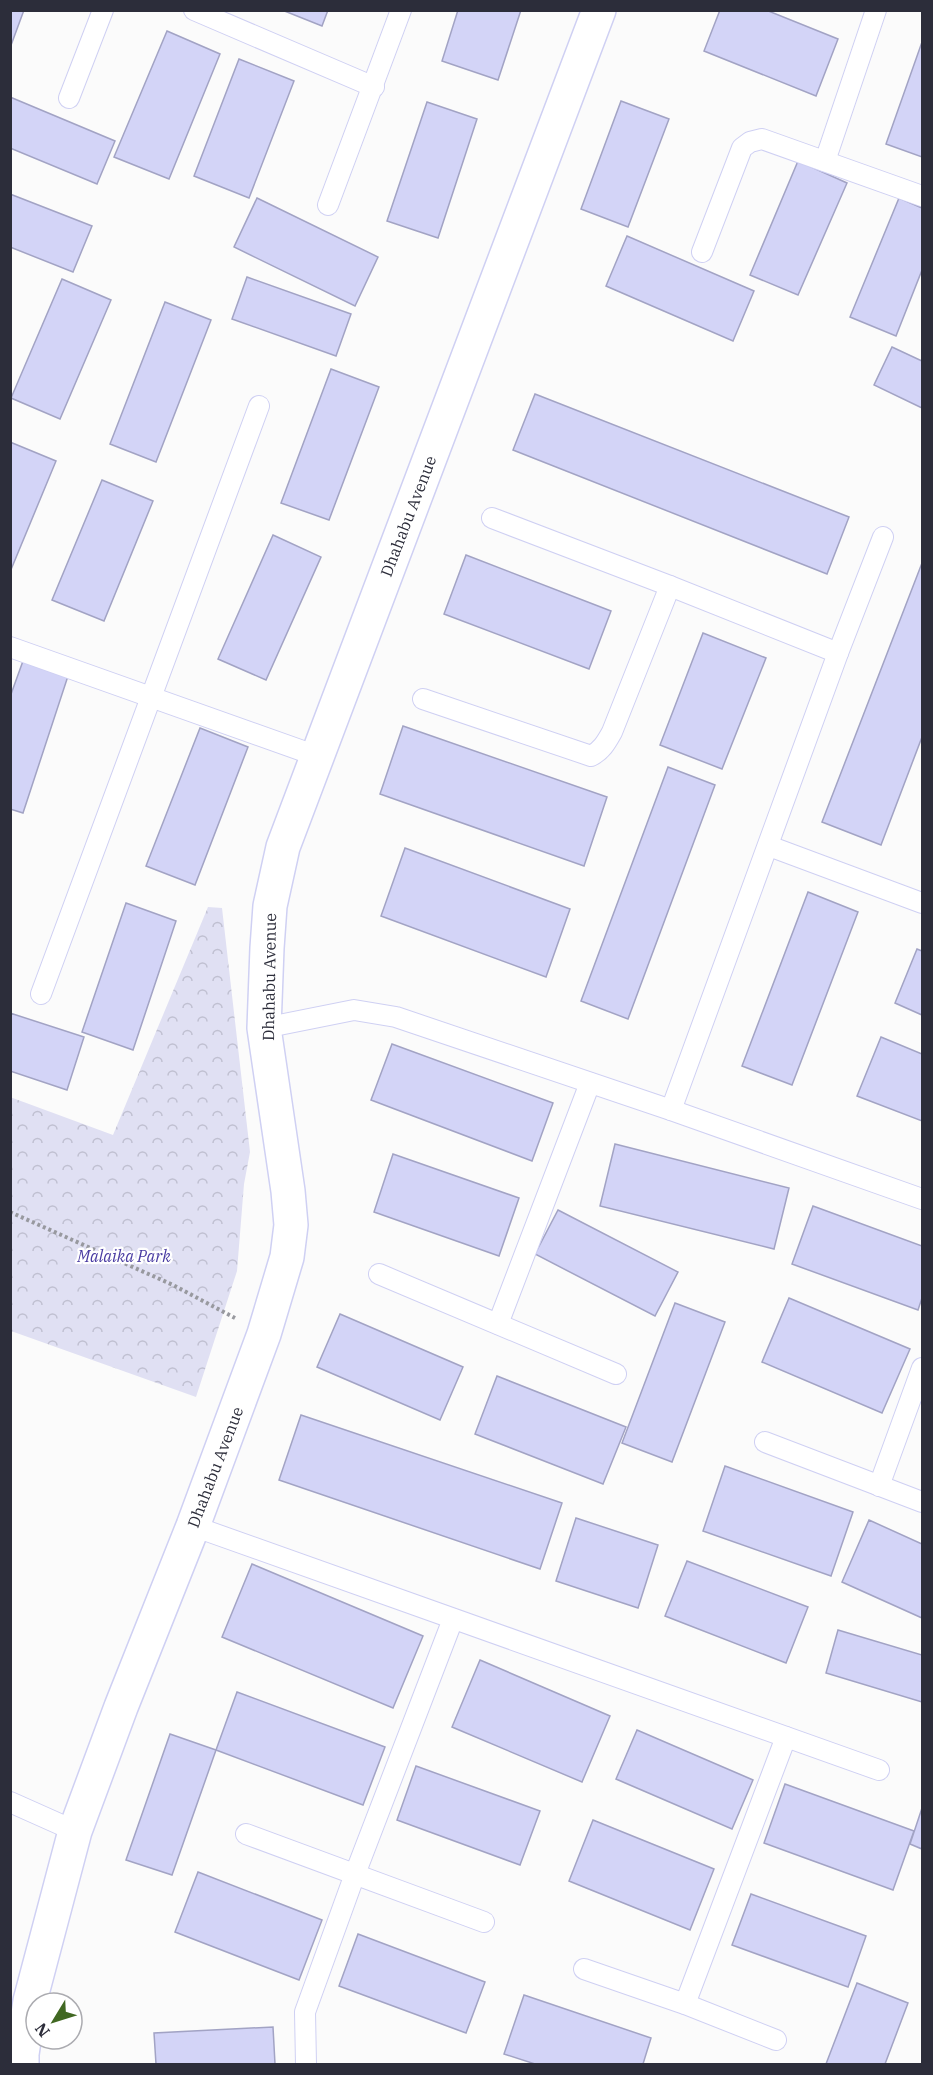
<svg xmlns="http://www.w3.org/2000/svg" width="933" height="2075" font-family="'IBM Plex Serif',serif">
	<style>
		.park { fill: url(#park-crowns) }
		.building { fill: #d3d4f7; stroke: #a2a3c4; stroke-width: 1.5 }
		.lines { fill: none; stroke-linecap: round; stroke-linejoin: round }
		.service-casing { stroke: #cfd0f3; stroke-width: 22 }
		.minor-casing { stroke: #cfd0f3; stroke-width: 36 }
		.path { stroke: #98999f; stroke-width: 4; stroke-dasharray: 3 3; stroke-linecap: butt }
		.service { stroke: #fff; stroke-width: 20 }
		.minor { stroke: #fff; stroke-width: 33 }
		.labels { text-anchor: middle; stroke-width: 4.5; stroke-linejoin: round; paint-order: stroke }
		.street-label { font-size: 16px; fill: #2c2d3a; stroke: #fff }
		.park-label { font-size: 16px; font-style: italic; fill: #493ba2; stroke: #fff }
	</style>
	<defs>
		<pattern id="park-crowns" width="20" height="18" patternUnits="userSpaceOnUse" patternTransform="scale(1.5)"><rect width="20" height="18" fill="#e0e0f3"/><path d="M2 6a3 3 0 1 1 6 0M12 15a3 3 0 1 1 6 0" fill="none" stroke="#c0c0d1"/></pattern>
	</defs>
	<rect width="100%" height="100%" fill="#fbfbfb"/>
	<polygon class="park" points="208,907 222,908 250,1152 244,1184 237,1271 196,1397 11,1331 10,1097 113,1135"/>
	<g class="building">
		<polygon points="10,10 24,10 10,48"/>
		<polygon points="282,10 328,10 322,26"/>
		<polygon points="458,10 521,10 498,80 442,61"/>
		<polygon points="720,10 766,10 838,39 816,96 704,51"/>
		<polygon points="167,31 220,54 169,179 114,157"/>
		<polygon points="922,42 922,157 886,144"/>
		<polygon points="239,59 294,81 249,198 194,176"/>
		<polygon points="10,97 115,141 97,184 10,148"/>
		<polygon points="621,101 669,119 628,227 581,209"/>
		<polygon points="427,102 477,119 438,238 387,221"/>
		<polygon points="798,161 847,183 798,295 750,275"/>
		<polygon points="10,194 92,226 73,272 10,247"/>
		<polygon points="257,198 378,257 355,306 234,247"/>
		<polygon points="899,198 922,208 922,270 896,336 850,317"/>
		<polygon points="627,236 754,291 733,341 606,286"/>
		<polygon points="247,277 351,314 336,356 232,319"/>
		<polygon points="62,279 111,300 60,419 11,398"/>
		<polygon points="165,302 211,320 156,462 110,444"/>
		<polygon points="892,347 922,361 922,408 874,385"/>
		<polygon points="331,369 379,387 329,520 281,503"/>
		<polygon points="535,394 849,517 827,574 513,450"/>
		<polygon points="10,442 56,461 10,572"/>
		<polygon points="102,480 153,501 104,621 52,600"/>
		<polygon points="273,535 321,557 266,680 218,659"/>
		<polygon points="466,555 611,611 589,669 444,614"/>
		<polygon points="922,563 922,737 881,845 822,822"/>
		<polygon points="703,633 766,658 722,769 660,745"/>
		<polygon points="23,661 68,676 23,813 10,809 10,697"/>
		<polygon points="403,726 607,797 584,866 380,794"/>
		<polygon points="200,728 248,747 195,885 146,866"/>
		<polygon points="668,767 715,785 628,1019 581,1001"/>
		<polygon points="405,848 570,909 546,977 381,916"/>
		<polygon points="808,892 858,912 792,1085 742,1066"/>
		<polygon points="126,903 176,921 133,1050 82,1032"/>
		<polygon points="917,949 922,951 922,1015 895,1003"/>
		<polygon points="10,1013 84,1037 67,1090 10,1071"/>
		<polygon points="881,1037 922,1054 922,1121 857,1096"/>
		<polygon points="392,1044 553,1103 532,1161 371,1100"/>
		<polygon points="615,1144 789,1188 774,1249 600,1206"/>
		<polygon points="393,1154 519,1198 499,1256 374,1212"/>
		<polygon points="813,1206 922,1246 922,1298 918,1310 792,1264"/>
		<polygon points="558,1210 678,1272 655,1316 535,1254"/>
		<polygon points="789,1298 910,1349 882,1413 762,1362"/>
		<polygon points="675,1303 725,1322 672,1462 622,1443"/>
		<polygon points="340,1314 463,1367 440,1420 317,1367"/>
		<polygon points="497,1376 626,1427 603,1484 475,1434"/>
		<polygon points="301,1415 562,1503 540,1569 279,1480"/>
		<polygon points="725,1466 853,1512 831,1576 703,1531"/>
		<polygon points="576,1518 658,1545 638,1608 556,1581"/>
		<polygon points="869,1520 922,1544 922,1618 842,1582"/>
		<polygon points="687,1561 808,1607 786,1663 665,1616"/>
		<polygon points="252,1564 423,1636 393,1708 222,1637"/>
		<polygon points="838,1630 922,1655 922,1702 826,1673"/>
		<polygon points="480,1660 610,1716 582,1782 452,1727"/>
		<polygon points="237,1692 385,1747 363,1805 216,1750"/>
		<polygon points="637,1730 753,1780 732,1829 616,1779"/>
		<polygon points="170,1734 216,1750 172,1875 126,1860"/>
		<polygon points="416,1766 540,1811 520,1865 397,1820"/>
		<polygon points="785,1784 914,1831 893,1890 764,1843"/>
		<polygon points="922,1808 922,1849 910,1844"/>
		<polygon points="593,1820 714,1869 690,1930 569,1881"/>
		<polygon points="198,1872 322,1920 299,1980 175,1932"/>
		<polygon points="751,1894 866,1936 848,1987 732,1945"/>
		<polygon points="358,1934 485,1982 466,2033 339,1986"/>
		<polygon points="857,1983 908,2003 885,2064 826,2064"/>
		<polygon points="524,1995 651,2038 643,2064 535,2064 504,2054"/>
		<polygon points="273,2027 275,2064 156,2064 154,2033"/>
	</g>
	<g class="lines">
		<defs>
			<g id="service">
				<polyline points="194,10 374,87"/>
				<polyline points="69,98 103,10"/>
				<polyline points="825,161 876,10"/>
				<polyline points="328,205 401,10"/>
				<polyline points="702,252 742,148 750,142 762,139 922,196"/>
				<polyline points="492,518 670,586 838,653"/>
				<polyline points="10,647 317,756"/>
				<path d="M423,699L591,756C601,751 606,743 612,732L670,586"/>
				<polyline points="769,846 922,903"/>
				<polyline points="41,994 259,406"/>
				<polyline points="264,1028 354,1010 396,1017 671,1110 922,1199"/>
				<polyline points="671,1110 838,653 883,537"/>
				<polyline points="379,1274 616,1374"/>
				<polyline points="498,1324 590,1083"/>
				<polyline points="765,1442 922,1502"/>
				<polyline points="879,1486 922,1368"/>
				<polyline points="193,1526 879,1770"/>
				<polyline points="10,1802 75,1831"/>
				<polyline points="246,1834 484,1922"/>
				<polyline points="584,1969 685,2004 776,2040"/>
				<polyline points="685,2004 786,1737"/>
				<polyline points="306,2064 305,2012 355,1874 453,1619"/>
			</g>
			<polyline id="minor" points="22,2064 22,2054 30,2001 75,1831 121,1707 193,1526 264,1334 287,1257 291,1225 288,1191 264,1028 267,948 270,906 283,847 599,10"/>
		</defs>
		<use href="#service" class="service-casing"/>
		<use href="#minor" class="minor-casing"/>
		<polyline class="path" points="10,1212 173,1285 235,1318"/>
		<use href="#service" class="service"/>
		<use href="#minor" class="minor"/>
	</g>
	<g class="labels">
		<g class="street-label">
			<text transform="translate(408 516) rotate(-69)" y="6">Dhahabu Avenue</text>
			<text transform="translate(269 977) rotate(-89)" y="6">Dhahabu Avenue</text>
			<text transform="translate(215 1467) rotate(-69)" y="6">Dhahabu Avenue</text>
		</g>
		<g class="park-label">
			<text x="124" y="1262">Malaika Park</text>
		</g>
	</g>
	<rect width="933" height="2075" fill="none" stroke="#2c2d3a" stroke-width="24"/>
	<g transform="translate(54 2021) rotate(232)"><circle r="28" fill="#ffffff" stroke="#ababb0" stroke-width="1.5"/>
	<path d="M0-4.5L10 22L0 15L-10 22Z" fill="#416822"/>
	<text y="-9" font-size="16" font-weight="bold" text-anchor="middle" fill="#2c2d3a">N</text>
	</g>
</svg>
